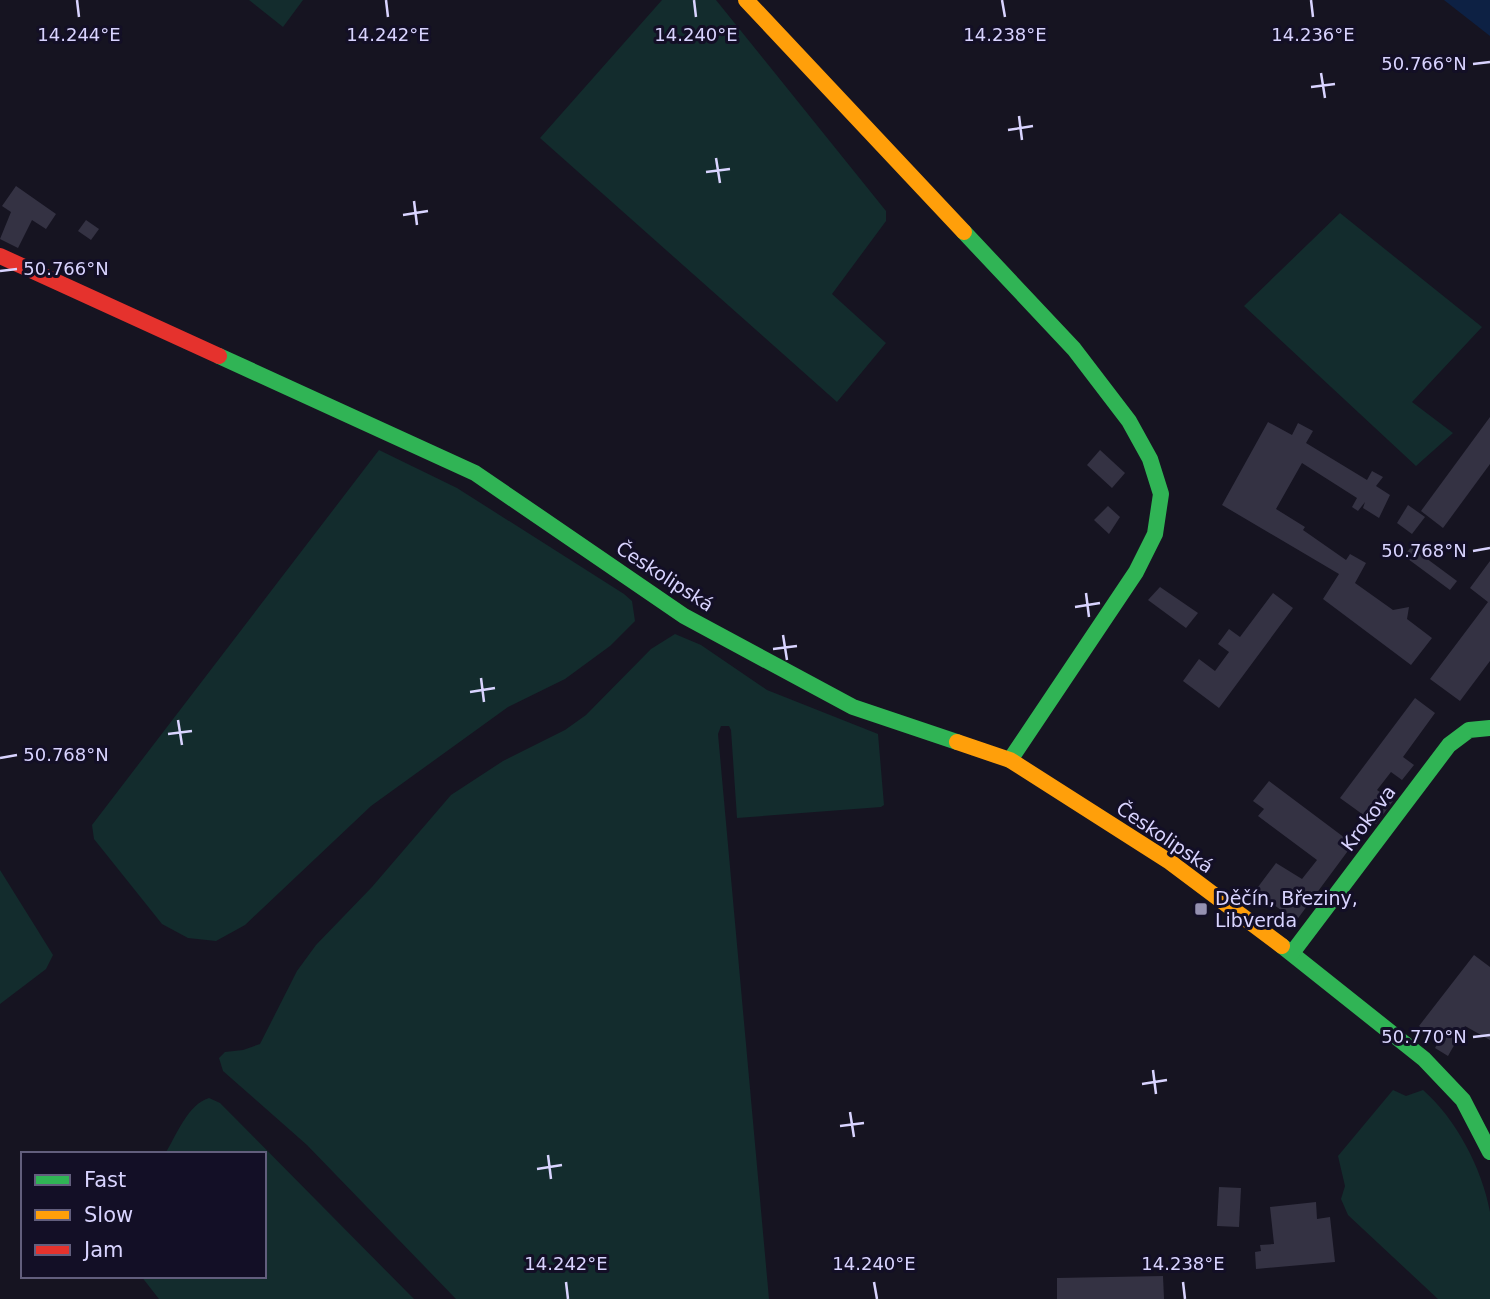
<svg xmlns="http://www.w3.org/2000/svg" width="1490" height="1299" font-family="'DejaVu Sans',sans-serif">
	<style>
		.green { fill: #132c2d }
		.water { fill: #0d2144 }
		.building { fill: #343243 }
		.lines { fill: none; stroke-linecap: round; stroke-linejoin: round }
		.fast { stroke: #30b455; stroke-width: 16 }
		.slow { stroke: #ff9f0a; stroke-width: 16 }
		.jam { stroke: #e5322d; stroke-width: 16 }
		.ticks { fill: none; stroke: #d9d4ff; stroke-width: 2.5 }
		.poi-dot { fill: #9591b1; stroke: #130f26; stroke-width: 2.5 }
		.labels { text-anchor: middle; stroke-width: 6; stroke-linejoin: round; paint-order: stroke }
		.street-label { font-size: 19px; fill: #d9d4ff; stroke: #130f26 }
		.poi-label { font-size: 19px; fill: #d9d4ff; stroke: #130f26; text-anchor: start }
		.ticks-label { font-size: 18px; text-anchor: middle; fill: #d9d4ff; stroke: #130f26; stroke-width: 6; stroke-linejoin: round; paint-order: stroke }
	</style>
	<rect width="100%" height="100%" fill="#161421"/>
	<g class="green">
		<polygon points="249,0 303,0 283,27"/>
		<polygon points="662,0 716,0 886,211 886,221 832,294 886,343 837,402 540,138"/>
		<polygon points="1340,213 1482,327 1412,402 1453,433 1416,466 1244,306"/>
		<polygon points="379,450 457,488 624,594 632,601 635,621 610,646 565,679 508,707 371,806 245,925 216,941 188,938 162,924 94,839 92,825"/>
		<polygon points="675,634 701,645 767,690 878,734 884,805 881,807 737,818 731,730 729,726 721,726 718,734 769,1299 456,1299 307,1145 223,1071 219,1058 225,1052 243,1050 260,1044 297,971 316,945 372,887 451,795 503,761 565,730 586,715 651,649"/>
		<polygon points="0,870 53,955 46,969 0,1004"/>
		<path d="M1393,1090L1406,1096L1423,1090C1456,1119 1482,1168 1490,1212C1490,1239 1490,1271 1490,1299H1438L1348,1215L1341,1199L1345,1186L1338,1156Z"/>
		<path d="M209,1098L220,1103L414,1299H159L141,1276H264V1154H165C176,1136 188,1104 209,1098Z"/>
	</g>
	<polygon class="water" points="1444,0 1490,0 1490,36"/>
	<g class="building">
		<polygon points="16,186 56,214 46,229 32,220 18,248 0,239 11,212 2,206"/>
		<polygon points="86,220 99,229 91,240 78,231"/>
		<polygon points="1490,417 1490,464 1443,528 1421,511"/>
		<polygon points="1268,422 1292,435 1298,423 1313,431 1306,443 1367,480 1372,471 1383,477 1376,486 1390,495 1379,518 1363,508 1365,502 1358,511 1352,507 1357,498 1302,463 1276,509 1305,527 1303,530 1346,560 1350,554 1366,563 1355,583 1393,610 1409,607 1407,619 1432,638 1411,665 1323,599 1339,574 1222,505"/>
		<polygon points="1100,450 1125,473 1112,488 1087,465"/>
		<polygon points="1408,505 1425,517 1412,534 1397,523"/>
		<polygon points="1108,506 1120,517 1109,534 1094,520"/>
		<polygon points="1411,547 1457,581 1450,590 1404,556"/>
		<polygon points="1490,561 1490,661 1460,701 1430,679 1488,602 1470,588"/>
		<polygon points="1160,587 1198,613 1186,628 1148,600"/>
		<polygon points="1273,593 1293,608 1219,708 1183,681 1199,659 1215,671 1229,652 1218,644 1229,629 1240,637"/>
		<polygon points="1415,698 1435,713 1403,757 1414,765 1402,780 1391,772 1377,790 1393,801 1376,824 1340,798"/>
		<polygon points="1269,781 1353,844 1296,921 1255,891 1276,863 1302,879 1317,860 1258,816 1264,809 1253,801"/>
		<polygon points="1474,955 1490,967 1490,1040 1465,1026 1448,1056 1435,1048 1439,1041 1419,1026"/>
		<polygon points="1219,1187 1241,1188 1239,1227 1217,1226"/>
		<polygon points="1316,1202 1317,1219 1330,1217 1335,1262 1256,1269 1255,1252 1261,1251 1260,1245 1274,1244 1270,1207"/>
		<polygon points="1163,1276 1164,1299 1057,1299 1057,1278"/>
	</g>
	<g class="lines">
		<g class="fast">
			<polyline points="964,232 1074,349 1129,421 1150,459 1161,494 1155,534 1136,572 1010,760"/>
			<polyline points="219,356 475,473 684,616 853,707 957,742"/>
			<polyline points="1282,946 1424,1059 1463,1100 1490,1152"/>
			<polyline points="1292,953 1449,745 1469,730 1490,728"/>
		</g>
		<g class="slow">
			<polyline points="746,0 964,232"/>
			<polyline points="957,742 1010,760 1170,862 1282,946"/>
		</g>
		<polyline class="jam" points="0,256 219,356"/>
	</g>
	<path class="ticks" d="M77,0L79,17M386,0L388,17M694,0L696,17M1002,0L1005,17M1311,0L1313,17M1473,64L1490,62M1321,73L1325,98M1311,87L1335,84M1019,116L1022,140M1008,130L1033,126M716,158L720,183M706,172L730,169M414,201L417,225M403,215L428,211M0,271L17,269M1473,551L1490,548M1086,593L1089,617M1075,607L1100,603M783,635L787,660M773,649L797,646M481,678L484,702M470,692L495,688M178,720L182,745M168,734L192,731M0,758L17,755M1473,1037L1490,1035M1153,1070L1156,1094M1142,1084L1167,1080M850,1112L854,1137M840,1126L864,1123M548,1155L551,1179M537,1169L562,1165M566,1282L568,1299M874,1282L877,1299M1183,1282L1185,1299"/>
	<rect class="poi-dot" x="1194" y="902" width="14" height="14" rx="3.5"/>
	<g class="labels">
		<g class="street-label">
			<text transform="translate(665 576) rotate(33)" y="7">Českolipská</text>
			<text transform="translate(1368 818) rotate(-53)" y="7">Krokova</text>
			<text transform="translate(1165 837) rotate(34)" y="7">Českolipská</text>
		</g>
		<g class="poi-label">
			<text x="1215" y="905">Děčín, Březiny,<tspan x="1215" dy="22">Libverda</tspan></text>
		</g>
	</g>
	<g class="ticks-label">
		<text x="79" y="41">14.244°E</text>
		<text x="388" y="41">14.242°E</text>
		<text x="696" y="41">14.240°E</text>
		<text x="1005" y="41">14.238°E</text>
		<text x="1313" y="41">14.236°E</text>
		<text x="1424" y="70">50.766°N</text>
		<text x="66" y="275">50.766°N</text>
		<text x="1424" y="557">50.768°N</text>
		<text x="66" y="761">50.768°N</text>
		<text x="1424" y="1043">50.770°N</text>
		<text x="566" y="1270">14.242°E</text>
		<text x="874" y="1270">14.240°E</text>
		<text x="1183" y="1270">14.238°E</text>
	</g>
	<rect x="21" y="1152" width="245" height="126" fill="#130f26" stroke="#625e7d" stroke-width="2"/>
	<rect x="35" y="1175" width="35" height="10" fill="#30b455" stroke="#625e7d" stroke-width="2"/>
	<text x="84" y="1187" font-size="21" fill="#d9d4ff">Fast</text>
	<rect x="35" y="1210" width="35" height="10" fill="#ff9f0a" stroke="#625e7d" stroke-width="2"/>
	<text x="84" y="1222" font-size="21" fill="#d9d4ff">Slow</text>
	<rect x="35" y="1245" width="35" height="10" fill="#e5322d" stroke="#625e7d" stroke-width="2"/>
	<text x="84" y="1257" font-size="21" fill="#d9d4ff">Jam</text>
</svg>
